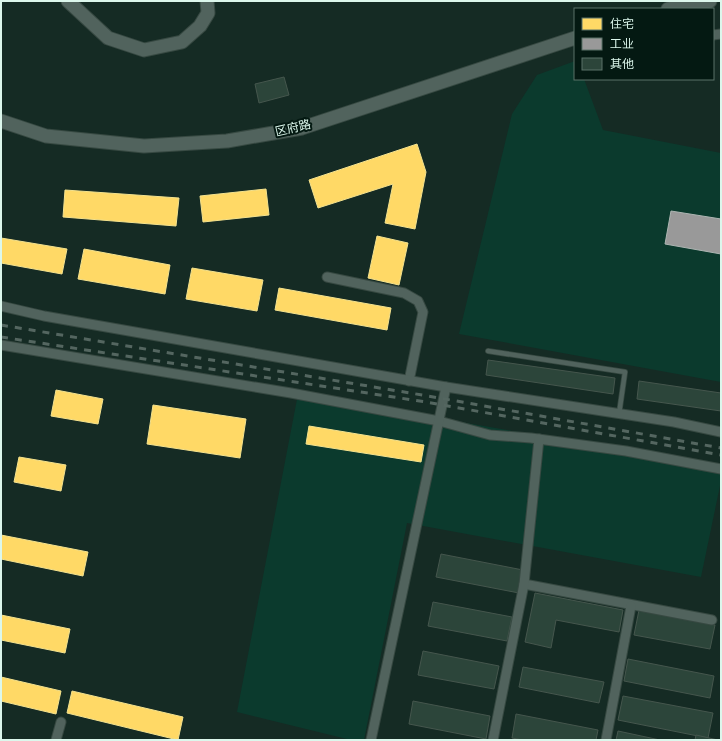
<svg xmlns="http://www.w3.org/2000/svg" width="722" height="741" font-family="Barlow,'Noto Sans SC',sans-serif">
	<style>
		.built { fill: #0b3a2d }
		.homes { fill: #ffd966; stroke: #f4e28e }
		.industry { fill: #999; stroke: #adb5b2 }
		.building { fill: #2c453a; stroke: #45564d }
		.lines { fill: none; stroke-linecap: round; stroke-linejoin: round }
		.lane-casing { stroke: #374942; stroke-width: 6 }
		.street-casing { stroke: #374942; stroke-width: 11 }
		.secondary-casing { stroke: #374942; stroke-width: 15 }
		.lane { stroke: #51635d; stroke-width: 4.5 }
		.street { stroke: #51635d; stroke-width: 9 }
		.secondary { stroke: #51635d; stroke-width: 13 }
		.rail { stroke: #546660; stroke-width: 3; stroke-dasharray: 7 7; stroke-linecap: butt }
		.labels { text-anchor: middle; stroke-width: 4; stroke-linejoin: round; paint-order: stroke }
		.street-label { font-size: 12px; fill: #dcf7ec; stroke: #041912 }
	</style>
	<rect width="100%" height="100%" fill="#152b24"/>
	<g class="built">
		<polygon points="575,61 575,79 584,79 603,130 721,153 721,382 459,334 512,114 537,75"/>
		<polygon points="298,394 721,467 721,481 701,577 407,523 364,740 351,740 237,712"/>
	</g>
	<g class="homes">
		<polygon points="417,144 426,172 415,229 385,223 393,184 318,208 309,180"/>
		<polygon points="266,189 269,215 203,222 200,196"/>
		<polygon points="65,190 179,198 176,226 63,217"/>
		<polygon points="377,236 408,243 399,285 368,278"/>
		<polygon points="1,238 67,249 62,274 1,263"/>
		<polygon points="84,249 170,265 165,294 78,279"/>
		<polygon points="192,268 263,280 257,311 186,299"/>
		<polygon points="279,288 391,308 387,330 275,310"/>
		<polygon points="56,390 103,399 98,424 51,416"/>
		<polygon points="153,405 246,419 240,458 147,444"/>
		<polygon points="309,426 424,445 421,462 306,444"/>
		<polygon points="19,457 66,465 61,491 14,482"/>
		<polygon points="1,535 88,552 83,576 1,559"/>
		<polygon points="1,615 70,629 65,653 1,640"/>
		<polygon points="1,677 61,691 56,714 1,701"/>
		<polygon points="72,691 183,717 178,740 67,713"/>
	</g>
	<polygon class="industry" points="671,211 721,219 721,254 665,244"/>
	<g class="building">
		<polygon points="284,77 289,95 259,103 255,84"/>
		<polygon points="488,360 615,378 613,394 486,375"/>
		<polygon points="639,381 721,393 721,411 637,399"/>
		<polygon points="441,554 523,570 519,593 436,577"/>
		<polygon points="535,593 623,610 619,632 556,620 551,648 525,642"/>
		<polygon points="433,602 512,617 507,641 428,626"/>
		<polygon points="639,610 715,625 710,649 634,635"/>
		<polygon points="423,651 499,666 494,689 418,675"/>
		<polygon points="628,659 714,676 710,698 624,681"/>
		<polygon points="523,667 604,682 599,703 519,687"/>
		<polygon points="623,696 713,713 708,738 618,720"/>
		<polygon points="413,701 490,716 486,739 409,724"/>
		<polygon points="516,714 598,730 596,740 523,740 512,738"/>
		<polygon points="618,731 660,740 616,740"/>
		<polygon points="696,735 718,740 695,740"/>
	</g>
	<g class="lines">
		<defs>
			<polyline id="lane" points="488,351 625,372 619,414"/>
			<g id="street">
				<polyline points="713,35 721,34"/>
				<polyline points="327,277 404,293 418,301 423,312 409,381"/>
				<polyline points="1,306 44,316 446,387 674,422 721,432"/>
				<polyline points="1,345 291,393 439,421 490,435 531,438 626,451 721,469"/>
				<polyline points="524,584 712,620"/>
				<polyline points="56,740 61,722"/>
				<polyline points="371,740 446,387"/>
				<polyline points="493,740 524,584 539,439"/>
				<polyline points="606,740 631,606"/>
			</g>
			<g id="secondary">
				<polyline points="68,1 108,38 144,50 182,42 200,26 208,13 207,1"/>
				<polyline points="668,9 710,1"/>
				<polyline points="1,121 46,136 144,146 227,141 302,128 575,38"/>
			</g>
		</defs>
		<use href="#lane" class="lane-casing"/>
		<use href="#street" class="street-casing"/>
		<use href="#secondary" class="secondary-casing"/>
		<use href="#lane" class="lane"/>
		<use href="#street" class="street"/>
		<use href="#secondary" class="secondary"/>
		<g class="rail">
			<polyline points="1,325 428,396 721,448"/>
			<polyline points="1,337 426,402 721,455"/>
		</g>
	</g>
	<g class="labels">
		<g class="street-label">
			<text transform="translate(293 128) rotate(-13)" y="4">区府路</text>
		</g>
	</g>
	<rect width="722" height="741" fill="none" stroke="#dcf7ec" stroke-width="4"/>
	<rect x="574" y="8" width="140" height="72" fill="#041912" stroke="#5a7269"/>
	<rect x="582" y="18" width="20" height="12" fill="#ffd966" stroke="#5a7269"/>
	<text x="610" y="28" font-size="12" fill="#dcf7ec">住宅</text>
	<rect x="582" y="38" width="20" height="12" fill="#999999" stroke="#5a7269"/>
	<text x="610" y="48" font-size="12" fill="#dcf7ec">工业</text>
	<rect x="582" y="58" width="20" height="12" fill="#2c453a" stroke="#5a7269"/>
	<text x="610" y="68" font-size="12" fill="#dcf7ec">其他</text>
</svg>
